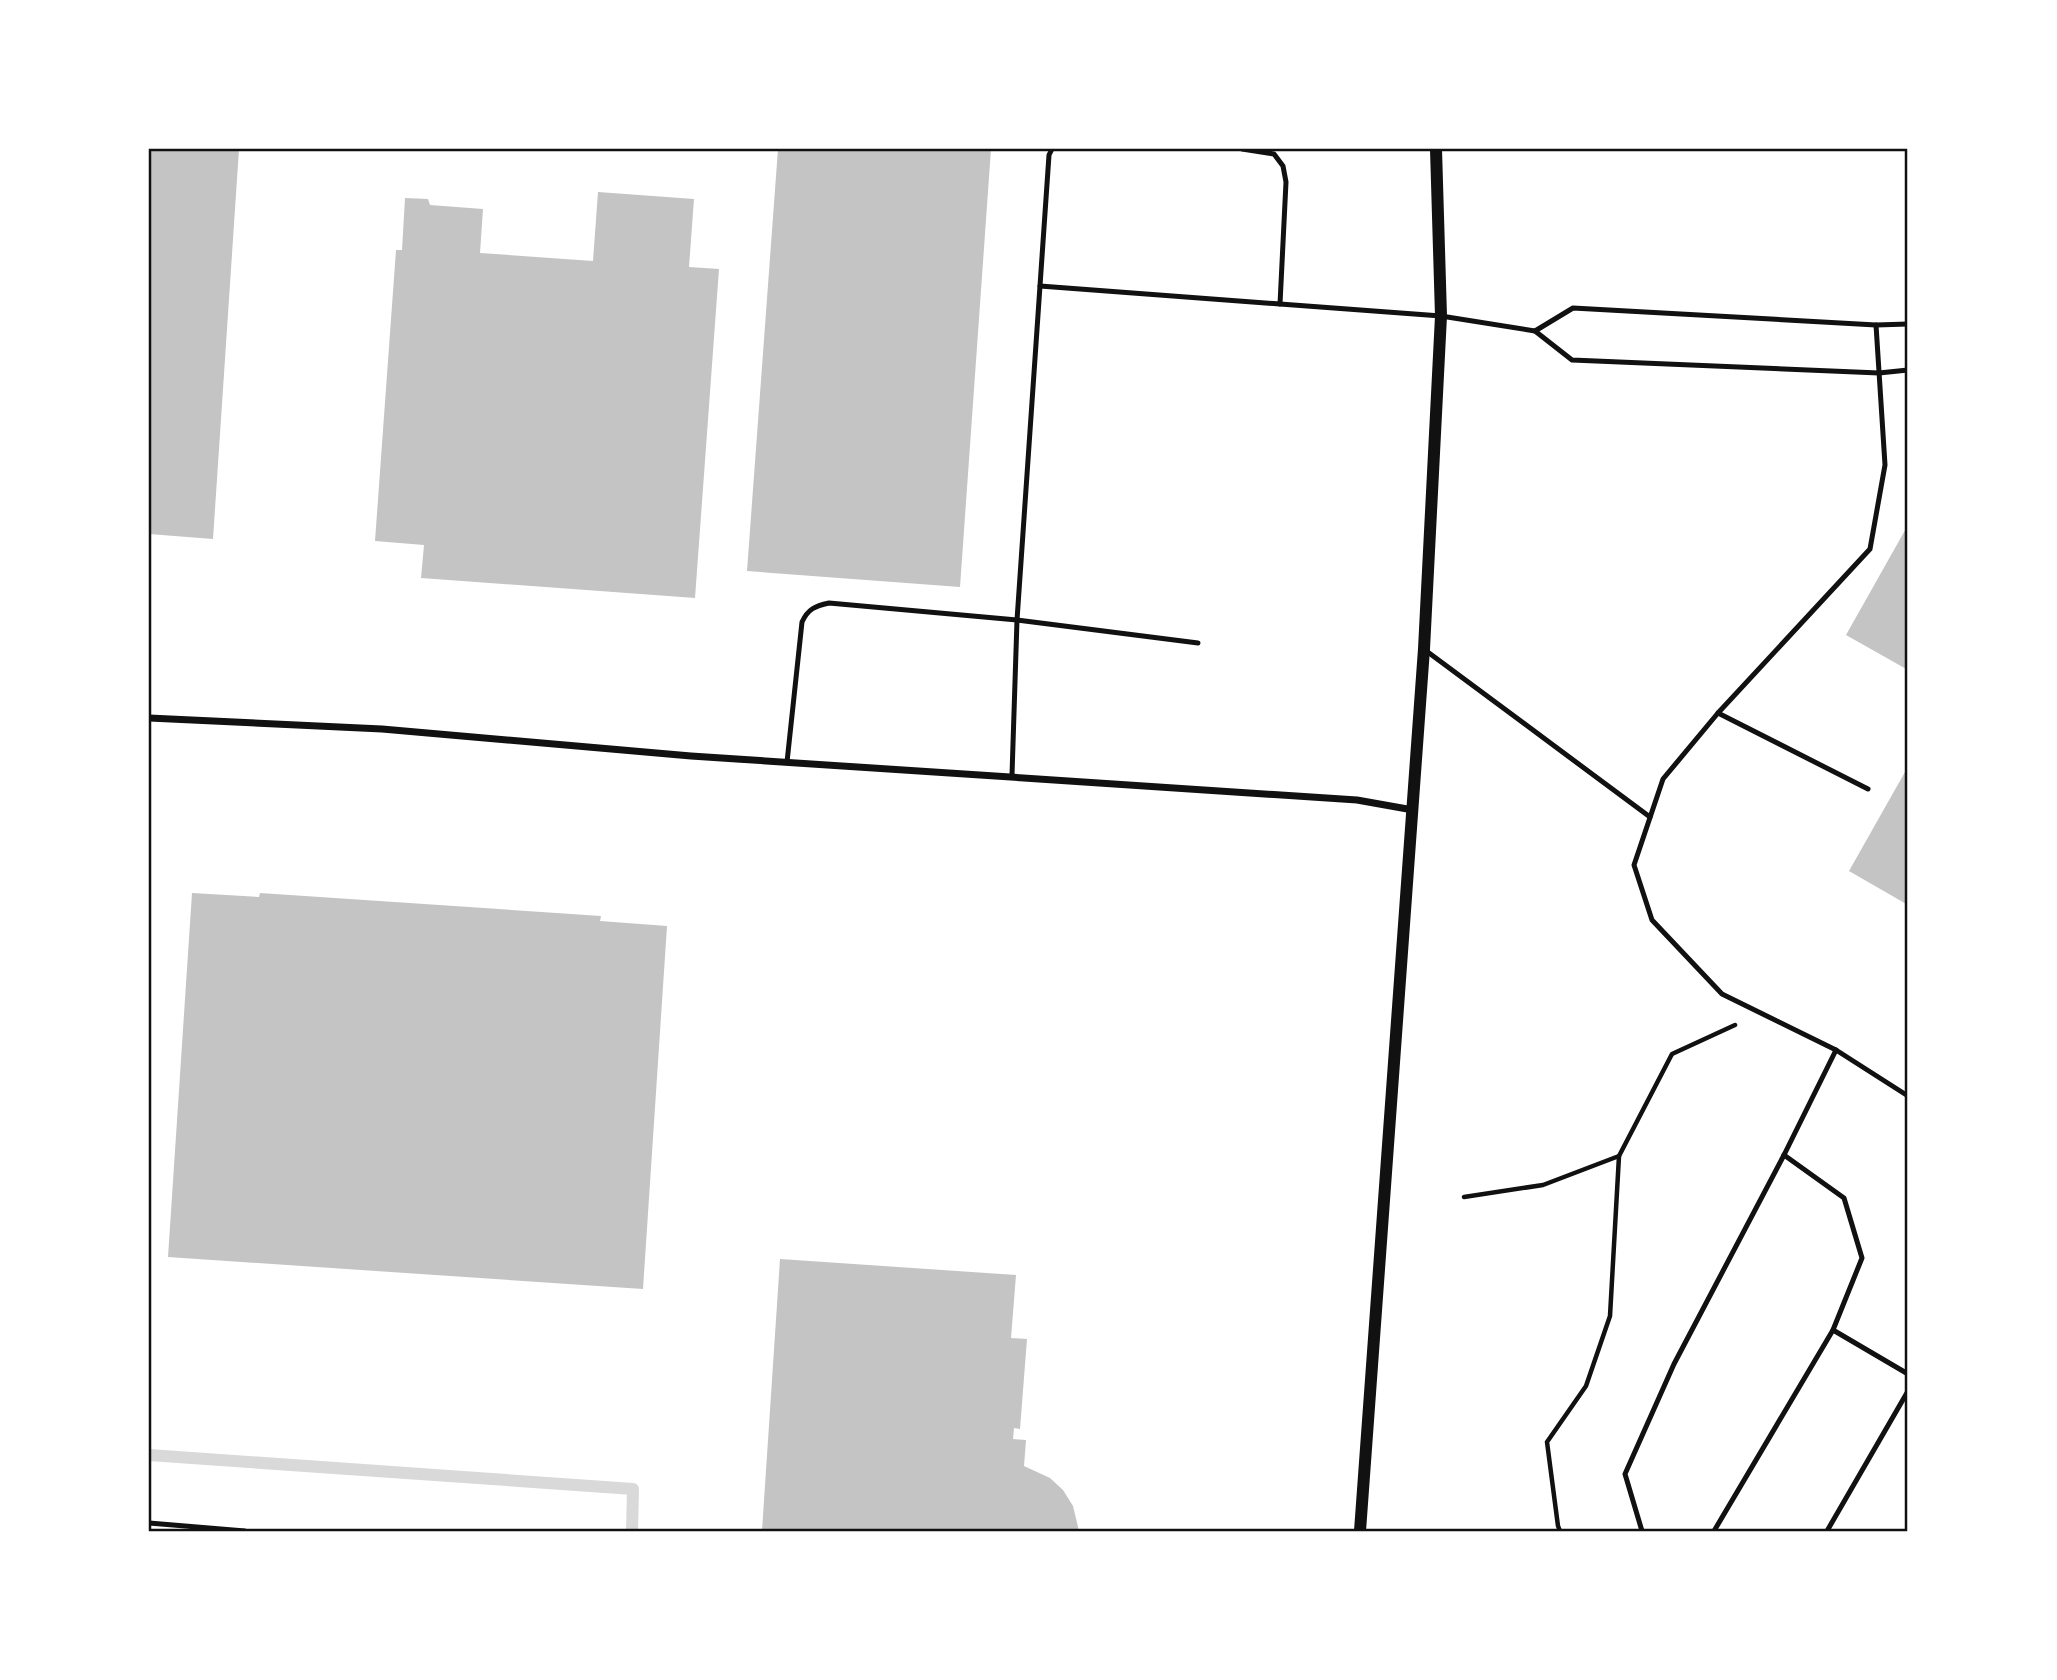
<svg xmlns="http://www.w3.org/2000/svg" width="2057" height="1680" font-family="'Titillium Web',sans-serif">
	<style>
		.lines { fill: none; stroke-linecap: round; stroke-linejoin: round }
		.stream { stroke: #d9d9d9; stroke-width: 12 }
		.building { fill: #c4c4c4 }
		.path { stroke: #111; stroke-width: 4.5 }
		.service { stroke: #111; stroke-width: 5 }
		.minor { stroke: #111; stroke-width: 7 }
		.tertiary { stroke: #111; stroke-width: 12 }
		.neatline { fill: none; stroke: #111; stroke-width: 2.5 }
	</style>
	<rect width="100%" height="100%" fill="#fff"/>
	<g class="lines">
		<polyline class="stream" points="149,1455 633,1489 632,1531"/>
	</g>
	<g class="building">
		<polygon points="149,149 239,149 213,539 149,534"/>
		<polygon points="778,149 991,149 960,587 747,571"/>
		<polygon points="598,192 694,199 689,267 719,269 695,598 421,578 424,545 375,541 396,250 402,250 405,198 428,199 430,205 483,209 480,253 593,261"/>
		<polygon points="1908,525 1908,670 1846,635"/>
		<polygon points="1905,772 1908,774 1908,905 1849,871"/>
		<polygon points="192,893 259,897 260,893 601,916 600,921 667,926 643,1289 168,1257"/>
		<polygon points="780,1259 1016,1275 1011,1338 1027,1339 1020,1429 1014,1428 1013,1439 1026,1440 1024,1466 1050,1478 1063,1490 1073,1506 1079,1531 762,1531"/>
	</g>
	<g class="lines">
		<g class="path">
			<polyline points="1464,1197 1543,1185 1619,1156"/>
			<polyline points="1560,1531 1558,1526 1547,1442 1586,1386 1610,1316 1619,1156 1672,1054 1735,1025"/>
		</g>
		<g class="service">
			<polyline points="1040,286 1280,304 1286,182 1283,166 1274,154 1242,149"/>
			<polyline points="1280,304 1441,316 1535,331 1572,360 1879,373 1908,370"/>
			<polyline points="1876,325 1885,465 1870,549 1718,713 1663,779 1634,865 1652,920 1722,994 1836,1050 1908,1096"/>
			<polyline points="1535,331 1573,308 1876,325 1908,324"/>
			<polyline points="1425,650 1650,817"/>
			<polyline points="1718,713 1868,789"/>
			<path d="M787,762L802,622C808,609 815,606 829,603L1017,620L1198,643"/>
			<polyline points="1012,775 1017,620 1049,155 1052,149"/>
			<polyline points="1784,1155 1844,1198 1862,1258 1833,1330 1908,1374"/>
			<polyline points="149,1523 245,1531"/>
			<polyline points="1642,1531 1625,1474 1674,1364 1784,1155 1836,1050"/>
			<polyline points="1714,1531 1833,1330"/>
			<polyline points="1827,1531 1908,1391"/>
		</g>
		<polyline class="minor" points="149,718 382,729 691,756 1357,800 1413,810"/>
		<polyline class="tertiary" points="1360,1531 1424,649 1441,316 1436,149"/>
	</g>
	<rect width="2057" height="1680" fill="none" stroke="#ffffff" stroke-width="301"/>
	<rect x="150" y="150" width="1756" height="1380" class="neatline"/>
</svg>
